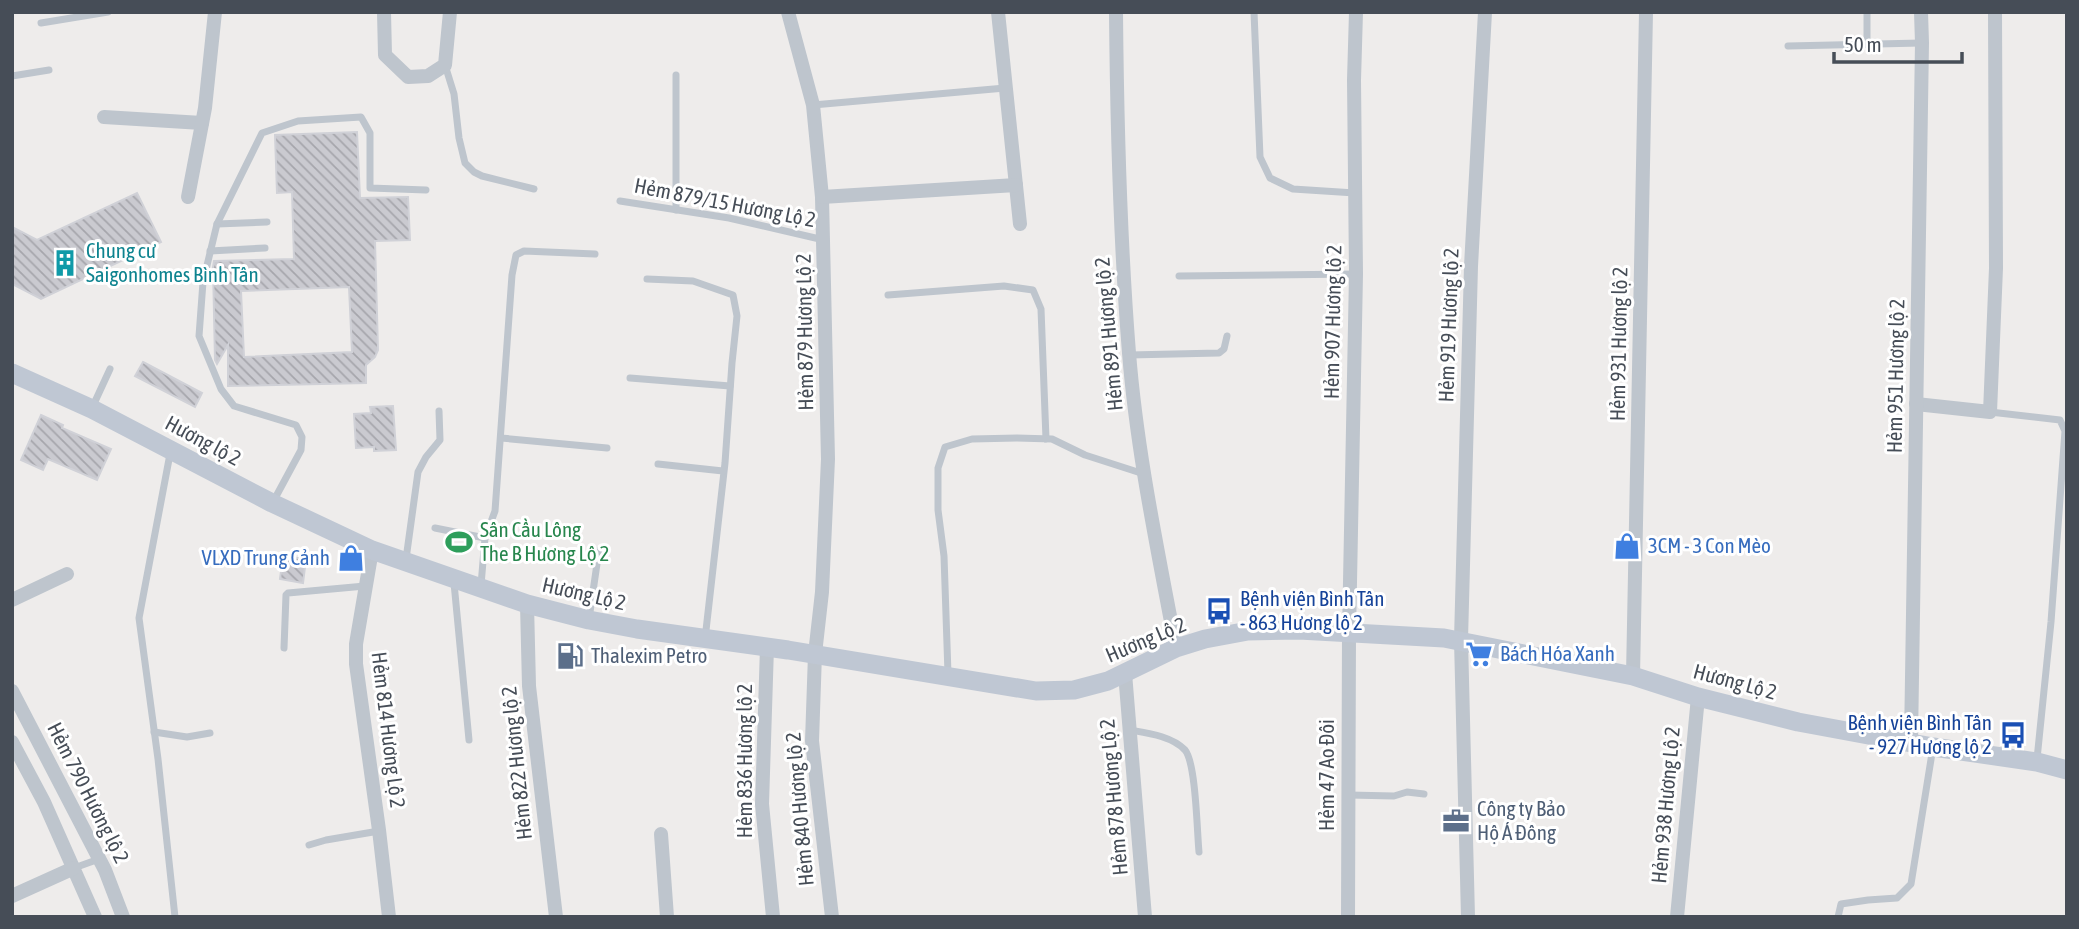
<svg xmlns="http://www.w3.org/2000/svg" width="2079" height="929" font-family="'Asap Condensed',sans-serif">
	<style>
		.building { fill: url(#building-back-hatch); stroke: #d0d1d7; stroke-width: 2; fill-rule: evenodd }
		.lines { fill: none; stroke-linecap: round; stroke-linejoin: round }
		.lane { stroke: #bec5cd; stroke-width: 7 }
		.street { stroke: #bec5cd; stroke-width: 14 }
		.secondary { stroke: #bfc7d3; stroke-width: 19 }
		.labels { text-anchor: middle; stroke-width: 6; stroke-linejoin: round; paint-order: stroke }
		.street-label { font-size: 21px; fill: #464d57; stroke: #fff }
		.culture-label { font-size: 21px; fill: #0d838f; stroke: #fff; text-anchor: start }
		.leisure-label { font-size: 21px; fill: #27864d; stroke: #fff; text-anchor: start }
		.shop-label { font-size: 21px; fill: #366cbe; stroke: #fff; text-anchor: start }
		.transit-label { font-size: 21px; fill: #164399; stroke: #fff; text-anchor: start }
		.service-label { font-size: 21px; fill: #4e5e75; stroke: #fff; text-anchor: start }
	</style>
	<defs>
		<pattern id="building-back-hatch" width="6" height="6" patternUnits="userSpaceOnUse" patternTransform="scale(1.75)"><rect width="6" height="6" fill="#cacad0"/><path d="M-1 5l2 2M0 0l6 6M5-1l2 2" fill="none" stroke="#a6a6ac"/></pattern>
	</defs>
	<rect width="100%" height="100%" fill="#eeeceb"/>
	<g class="building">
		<path d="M357,132L360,198L408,197L410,240L375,241L378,350L375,357L366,365V383L228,386V345L217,364L215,360L213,267L214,261L294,259L292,192L277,193L275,135ZM349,287L352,352L244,357L241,291Z"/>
		<polygon points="137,193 161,242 41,299 12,284 12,227 37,240"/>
		<polygon points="143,362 202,393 195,407 135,376"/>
		<polygon points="393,406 396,450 374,451 374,447 356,448 354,414 371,413 370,407"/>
		<polygon points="41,415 63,425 62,428 111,449 97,480 48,459 43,470 21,460"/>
		<polygon points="283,556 306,559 303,583 280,579"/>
	</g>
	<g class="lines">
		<g class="lane">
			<polyline points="1254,12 1260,157 1270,178 1293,189 1355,193"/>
			<polyline points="1867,12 1867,44"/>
			<polyline points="41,23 108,12"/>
			<polyline points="1788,46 1921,43"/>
			<polyline points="445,65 454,94 459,138 465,163 474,172 482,176 534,189"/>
			<polyline points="676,75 676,210"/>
			<polyline points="12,76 49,70"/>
			<polyline points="813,105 1005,88"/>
			<polyline points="620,201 729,218 824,240"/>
			<polyline points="217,224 267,222"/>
			<polyline points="210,251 265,248"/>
			<polyline points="1179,276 1356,274"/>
			<polyline points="647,279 693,281 733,295 737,316 732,363 725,463 705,639"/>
			<polyline points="888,295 1004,286 1033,290 1041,309 1046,439"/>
			<polyline points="1129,355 1219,353 1224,349 1227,336"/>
			<polyline points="630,378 730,386"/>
			<polyline points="92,408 110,369"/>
			<polyline points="1990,412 2060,420 2065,431 2051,622 2037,759"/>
			<polyline points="501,438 607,448"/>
			<polyline points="170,454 139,618 158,759 175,917"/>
			<polyline points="658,464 723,471"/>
			<polyline points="273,502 301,450 302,437 296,425 234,406 221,389 199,336 203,282 217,224 262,133 298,121 361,117 370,133 370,188 426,190"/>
			<polyline points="435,528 485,538"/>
			<polyline points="406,559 418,472 426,457 440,440 439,411"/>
			<polyline points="454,583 469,740"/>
			<polyline points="481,585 485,538 495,511 512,275 516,255 524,251 595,254"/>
			<polyline points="589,619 599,550"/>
			<polyline points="284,648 286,595 288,593 365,586"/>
			<polyline points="948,674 944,556 938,510 938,468 945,447 972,439 1017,438 1052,439 1085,455 1144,474"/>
			<path d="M1130,730C1147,733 1172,736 1185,750C1196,763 1197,832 1199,852"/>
			<polyline points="154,732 187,737 210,733"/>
			<polyline points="1349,795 1394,796 1407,792 1424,794"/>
			<polyline points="309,845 326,840 379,831"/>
			<polyline points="74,868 99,859"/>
			<polyline points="1838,917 1841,904 1868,900 1897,898 1911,884 1933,747"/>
		</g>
		<g class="street">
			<polyline points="384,12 385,55 408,77 428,76 445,65 450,12"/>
			<polyline points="788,12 813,105 822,197 828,459 822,592 815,654 812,741 832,917"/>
			<polyline points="998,12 1020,224"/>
			<path d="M1116,12C1117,126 1120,240 1129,353C1137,453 1158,551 1176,648"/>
			<polyline points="104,117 202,123"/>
			<polyline points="188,197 205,108 215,12"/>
			<polyline points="822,197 1016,185"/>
			<polyline points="1916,404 1990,412 1996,268 1995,12"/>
			<polyline points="372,550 356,644 356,664 379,830 389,917"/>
			<polyline points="12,600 67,574"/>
			<polyline points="527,604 529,686 556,917"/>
			<polyline points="767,647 762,804 773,917"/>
			<polyline points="1125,673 1145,917"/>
			<polyline points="1633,676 1646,12"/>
			<polyline points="12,691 105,870 123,917"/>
			<polyline points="1911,741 1922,43 1921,12"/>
			<polyline points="12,742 44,802 95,917"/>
			<polyline points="661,834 667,917"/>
			<polyline points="12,896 74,868"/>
			<polyline points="1348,917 1349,633 1356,274 1354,80 1356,12"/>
			<polyline points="1468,917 1461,640 1471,266 1485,12"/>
			<polyline points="1677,917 1698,697"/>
		</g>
		<polyline class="secondary" points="12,373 92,409 272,503 372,550 527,604 589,620 637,629 788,650 1036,691 1074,690 1108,681 1176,648 1205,639 1248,631 1299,630 1444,638 1633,676 1698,697 1798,722 1933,747 2037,762 2067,770"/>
	</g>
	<defs>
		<symbol id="building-bare" viewBox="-9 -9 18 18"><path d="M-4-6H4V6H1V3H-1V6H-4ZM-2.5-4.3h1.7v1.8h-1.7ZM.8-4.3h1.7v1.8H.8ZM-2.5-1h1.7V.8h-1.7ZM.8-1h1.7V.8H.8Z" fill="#0f9aa8" stroke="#fff" stroke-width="2.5" paint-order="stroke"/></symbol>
		<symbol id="stadium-bare" viewBox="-9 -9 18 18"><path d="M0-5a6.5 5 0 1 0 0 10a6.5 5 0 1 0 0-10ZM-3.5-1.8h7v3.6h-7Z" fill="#2e9e5b" stroke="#fff" stroke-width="2.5" paint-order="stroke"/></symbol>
		<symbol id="shop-bare" viewBox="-9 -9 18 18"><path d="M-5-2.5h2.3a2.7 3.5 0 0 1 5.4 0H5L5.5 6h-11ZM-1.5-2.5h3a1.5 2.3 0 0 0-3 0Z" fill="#3f7fe0" stroke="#fff" stroke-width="2.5" paint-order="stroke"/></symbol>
		<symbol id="bus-bare" viewBox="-9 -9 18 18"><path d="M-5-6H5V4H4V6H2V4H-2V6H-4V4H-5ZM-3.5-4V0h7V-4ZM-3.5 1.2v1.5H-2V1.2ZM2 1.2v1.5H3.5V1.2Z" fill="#1a4fb4" stroke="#fff" stroke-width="2.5" paint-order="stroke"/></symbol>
		<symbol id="supermarket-bare" viewBox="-9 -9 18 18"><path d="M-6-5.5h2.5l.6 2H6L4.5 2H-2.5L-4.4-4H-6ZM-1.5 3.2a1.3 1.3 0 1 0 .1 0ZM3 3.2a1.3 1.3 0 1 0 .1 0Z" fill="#3f7fe0" stroke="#fff" stroke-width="2.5" paint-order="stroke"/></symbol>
		<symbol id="fuel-bare" viewBox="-9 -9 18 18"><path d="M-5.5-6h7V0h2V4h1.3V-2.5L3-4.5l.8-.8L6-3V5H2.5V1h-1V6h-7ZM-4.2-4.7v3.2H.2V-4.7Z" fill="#5c6f8a" stroke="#fff" stroke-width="2.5" paint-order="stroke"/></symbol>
		<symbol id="office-bare" viewBox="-9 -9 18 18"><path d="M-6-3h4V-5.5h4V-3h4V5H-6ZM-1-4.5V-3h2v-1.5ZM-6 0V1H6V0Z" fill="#5c6f8a" stroke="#fff" stroke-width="2.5" paint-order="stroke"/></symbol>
	</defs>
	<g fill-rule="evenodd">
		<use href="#building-bare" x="46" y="244" width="38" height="38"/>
		<use href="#stadium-bare" x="440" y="523" width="38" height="38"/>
		<use href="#shop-bare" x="1608" y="527" width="38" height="38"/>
		<use href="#shop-bare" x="332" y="539" width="38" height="38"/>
		<use href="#bus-bare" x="1200" y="592" width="38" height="38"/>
		<use href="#supermarket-bare" x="1460" y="635" width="38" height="38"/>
		<use href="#fuel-bare" x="551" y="637" width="38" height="38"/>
		<use href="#bus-bare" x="1994" y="716" width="38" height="38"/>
		<use href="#office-bare" x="1437" y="802" width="38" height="38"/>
	</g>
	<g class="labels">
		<g class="street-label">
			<text transform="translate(725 203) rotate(11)" y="7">Hẻm 879/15 Hương Lộ 2</text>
			<text transform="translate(1333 322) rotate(-89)" y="7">Hẻm 907 Hương lộ 2</text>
			<text transform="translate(1449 325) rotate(-88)" y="7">Hẻm 919 Hương lộ 2</text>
			<text transform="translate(805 332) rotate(-91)" y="7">Hẻm 879 Hương Lộ 2</text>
			<text transform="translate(1109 334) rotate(-95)" y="7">Hẻm 891 Hương lộ 2</text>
			<text transform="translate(1619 344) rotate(-89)" y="7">Hẻm 931 Hương lộ 2</text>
			<text transform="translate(1896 376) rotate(-89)" y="7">Hẻm 951 Hương lộ 2</text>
			<text transform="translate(203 441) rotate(28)" y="7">Hương lộ 2</text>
			<text transform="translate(584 594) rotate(13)" y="7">Hương Lộ 2</text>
			<text transform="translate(1146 640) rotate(-23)" y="7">Hương Lộ 2</text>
			<text transform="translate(1735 682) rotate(15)" y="7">Hương Lộ 2</text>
			<text transform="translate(388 730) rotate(83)" y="7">Hẻm 814 Hương Lộ 2</text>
			<text transform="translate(745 761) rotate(-90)" y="7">Hẻm 836 Hương lộ 2</text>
			<text transform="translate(517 763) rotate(-96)" y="7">Hẻm 822 Hương lộ 2</text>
			<text transform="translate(1327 775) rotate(-90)" y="7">Hẻm 47 Ao Đôi</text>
			<text transform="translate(88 793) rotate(63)" y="7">Hẻm 790 Hương lộ 2</text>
			<text transform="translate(1114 797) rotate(-95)" y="7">Hẻm 878 Hương Lộ 2</text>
			<text transform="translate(1666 805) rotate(-85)" y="7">Hẻm 938 Hương Lộ 2</text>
			<text transform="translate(800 809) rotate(-95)" y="7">Hẻm 840 Hương lộ 2</text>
		</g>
		<g class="culture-label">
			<text x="86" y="258">Chung cư<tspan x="86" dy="24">Saigonhomes Bình Tân</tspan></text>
		</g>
		<g class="leisure-label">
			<text x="480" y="537">Sân Cầu Lông<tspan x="480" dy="24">The B Hương Lộ 2</tspan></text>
		</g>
		<g class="shop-label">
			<text x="1648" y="553">3CM - 3 Con Mèo</text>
			<text x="330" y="565" text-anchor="end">VLXD Trung Cảnh</text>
			<text x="1500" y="661">Bách Hóa Xanh</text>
		</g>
		<g class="transit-label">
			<text x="1240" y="606">Bệnh viện Bình Tân<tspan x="1240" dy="24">- 863 Hương lộ 2</tspan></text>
			<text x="1992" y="730" text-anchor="end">Bệnh viện Bình Tân<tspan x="1992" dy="24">- 927 Hương lộ 2</tspan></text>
		</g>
		<g class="service-label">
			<text x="591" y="663">Thalexim Petro</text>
			<text x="1477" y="816">Công ty Bảo<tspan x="1477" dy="24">Hộ Á Đông</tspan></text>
		</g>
	</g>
	<rect width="2079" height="929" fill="none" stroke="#464d57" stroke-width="28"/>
	<path d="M1834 52v10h128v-10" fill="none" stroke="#464d57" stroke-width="3.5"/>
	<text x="1844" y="52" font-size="21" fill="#464d57" stroke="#ffffff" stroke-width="5" paint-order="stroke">50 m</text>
</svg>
